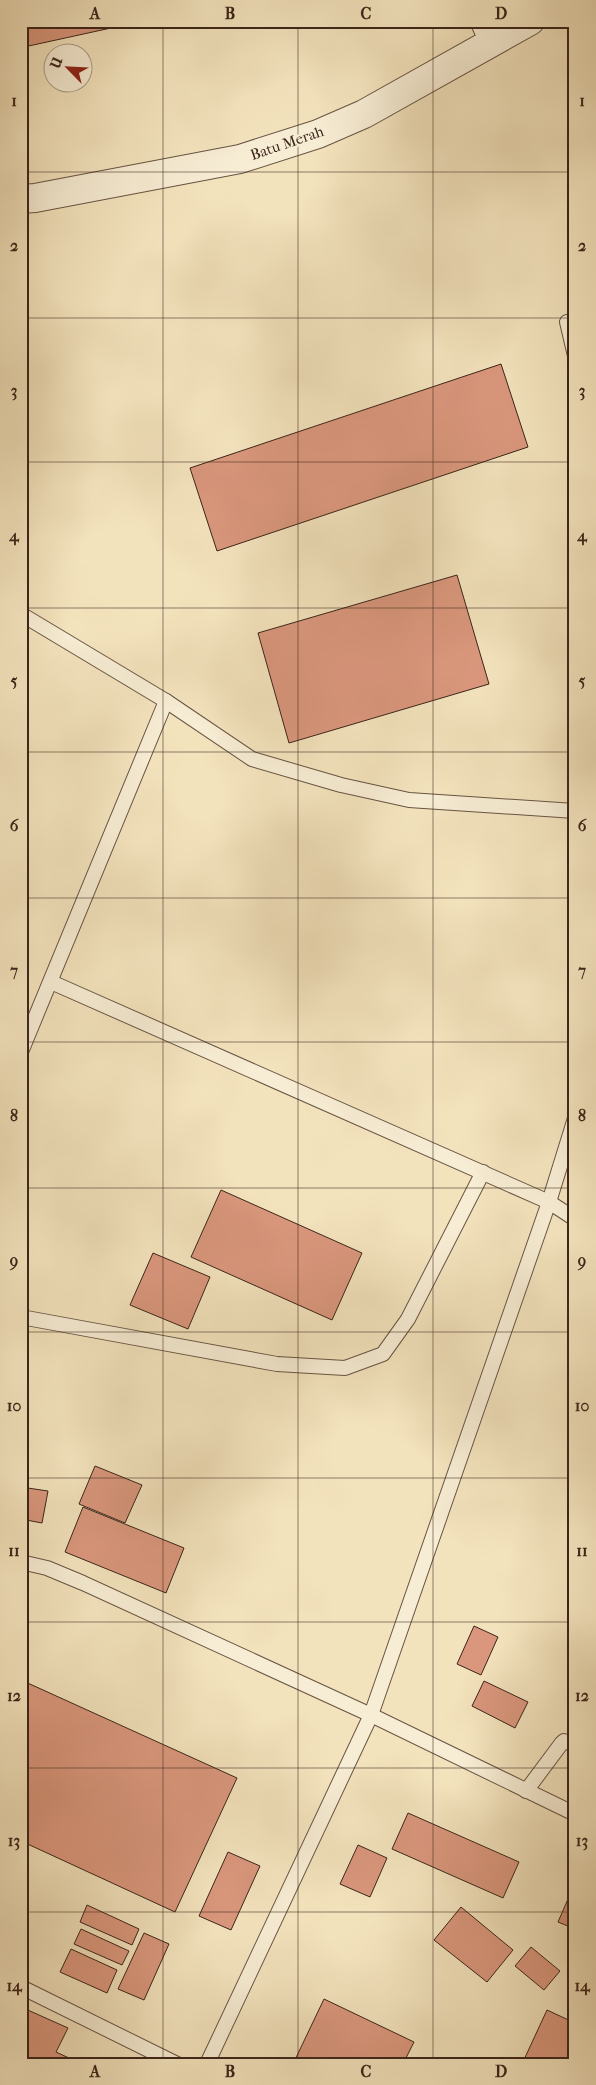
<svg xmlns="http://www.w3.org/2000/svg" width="596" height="2085" font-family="'IM FELL French Canon',serif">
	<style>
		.building { fill: #da977d; stroke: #3a2419 }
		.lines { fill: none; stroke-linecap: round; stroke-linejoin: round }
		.service-casing { stroke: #685442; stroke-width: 16 }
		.minor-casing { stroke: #685442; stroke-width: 30 }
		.service { stroke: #f7edd4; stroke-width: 14 }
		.minor { stroke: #f7edd4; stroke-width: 28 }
		.grid { fill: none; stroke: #3a2419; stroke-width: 1; stroke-opacity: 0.55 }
		.labels { text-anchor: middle; stroke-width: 4.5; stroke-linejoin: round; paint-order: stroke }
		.street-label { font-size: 15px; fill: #3a2419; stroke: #f7edd4 }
		.neatline { fill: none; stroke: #3a2419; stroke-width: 2 }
		.grid-label { font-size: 16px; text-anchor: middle; font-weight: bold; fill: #3a2419 }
	</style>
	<rect width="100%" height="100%" fill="#f3e3bd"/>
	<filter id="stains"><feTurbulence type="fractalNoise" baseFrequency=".004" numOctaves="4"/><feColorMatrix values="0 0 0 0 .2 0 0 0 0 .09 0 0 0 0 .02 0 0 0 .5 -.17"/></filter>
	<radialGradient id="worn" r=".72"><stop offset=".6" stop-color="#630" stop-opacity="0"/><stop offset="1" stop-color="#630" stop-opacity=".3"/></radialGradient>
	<g class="building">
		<polygon points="21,21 143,21 24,47"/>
		<polygon points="501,364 528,447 217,551 190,468"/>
		<polygon points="457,575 489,684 289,743 258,633"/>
		<polygon points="221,1190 362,1253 332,1320 191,1257"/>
		<polygon points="153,1253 210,1277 188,1329 130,1305"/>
		<polygon points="95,1466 142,1485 125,1523 79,1504"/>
		<polygon points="21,1487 48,1491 42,1523 21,1519"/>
		<polygon points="83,1507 184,1548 166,1593 65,1552"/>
		<polygon points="474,1626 498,1637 481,1675 457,1664"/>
		<polygon points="575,1669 575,1687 568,1684"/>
		<polygon points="21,1680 237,1778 175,1912 21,1841"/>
		<polygon points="484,1681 528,1702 515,1728 472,1706"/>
		<polygon points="408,1813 519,1862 503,1898 392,1849"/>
		<polygon points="358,1845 387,1858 370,1897 340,1884"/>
		<polygon points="228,1852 260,1866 231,1930 199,1916"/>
		<polygon points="575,1883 575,1929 558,1922"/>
		<polygon points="87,1905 139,1929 132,1945 80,1922"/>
		<polygon points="461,1907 513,1950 487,1982 434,1940"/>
		<polygon points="81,1929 129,1951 122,1965 74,1944"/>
		<polygon points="144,1933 169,1944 144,2000 118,1989"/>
		<polygon points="531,1947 560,1971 544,1990 515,1966"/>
		<polygon points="71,1949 117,1970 107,1993 60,1972"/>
		<polygon points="324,1999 414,2042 403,2064 293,2064"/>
		<polygon points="21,2007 68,2028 56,2052 82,2064 21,2064"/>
		<polygon points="547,2010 575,2023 575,2064 522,2064"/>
	</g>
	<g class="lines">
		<defs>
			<g id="service">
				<polyline points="477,21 488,46"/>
				<polyline points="567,322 575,356"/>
				<polyline points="21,614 166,701 252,759 341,785 409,800 575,811"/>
				<polyline points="51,982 549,1202 575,1219"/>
				<polyline points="21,1052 166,701"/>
				<polyline points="21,1317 277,1364 345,1368 383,1354 408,1319 483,1172"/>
				<polyline points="21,1562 47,1568 83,1583 371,1715 575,1814"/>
				<polyline points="526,1791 561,1744 564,1741 575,1745"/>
				<polyline points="21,1987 177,2064"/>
				<polyline points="207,2064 371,1715 549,1202 575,1118"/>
			</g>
			<polyline id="minor" points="21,199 35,198 240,159 318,134 364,114 530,21"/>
		</defs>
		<use href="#service" class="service-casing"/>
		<use href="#minor" class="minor-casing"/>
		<use href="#service" class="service"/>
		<use href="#minor" class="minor"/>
	</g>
	<path class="grid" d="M163,21V2064M298,21V2064M433,21V2064M21,172H575M21,318H575M21,462H575M21,608H575M21,752H575M21,898H575M21,1042H575M21,1188H575M21,1332H575M21,1478H575M21,1622H575M21,1768H575M21,1912H575"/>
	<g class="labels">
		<g class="street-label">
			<text transform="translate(287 143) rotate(-19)" y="5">Batu Merah</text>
		</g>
	</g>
	<rect width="596" height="2085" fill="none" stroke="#f3e3bd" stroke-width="55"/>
	<g transform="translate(68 68) rotate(294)"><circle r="24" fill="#f7edd4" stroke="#ab9d89"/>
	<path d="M0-4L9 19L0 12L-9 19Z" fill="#8f2418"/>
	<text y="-8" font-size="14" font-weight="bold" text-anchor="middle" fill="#3a2419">U</text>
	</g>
	<rect x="28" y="28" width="540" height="2030" class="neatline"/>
	<g class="grid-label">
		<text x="95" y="19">A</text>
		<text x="230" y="19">B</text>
		<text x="366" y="19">C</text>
		<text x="501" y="19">D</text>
		<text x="14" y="106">1</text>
		<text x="582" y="106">1</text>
		<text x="14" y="251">2</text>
		<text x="582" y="251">2</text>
		<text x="14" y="396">3</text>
		<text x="582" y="396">3</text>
		<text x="14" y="541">4</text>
		<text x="582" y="541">4</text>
		<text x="14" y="686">5</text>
		<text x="582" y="686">5</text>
		<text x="14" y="831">6</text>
		<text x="582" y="831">6</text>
		<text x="14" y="976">7</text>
		<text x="582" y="976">7</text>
		<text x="14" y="1121">8</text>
		<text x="582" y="1121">8</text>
		<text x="14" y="1266">9</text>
		<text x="582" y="1266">9</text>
		<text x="14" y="1411">10</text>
		<text x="582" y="1411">10</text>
		<text x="14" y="1556">11</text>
		<text x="582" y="1556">11</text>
		<text x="14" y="1701">12</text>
		<text x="582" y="1701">12</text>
		<text x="14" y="1846">13</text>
		<text x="582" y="1846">13</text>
		<text x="14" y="1991">14</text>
		<text x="582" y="1991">14</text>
		<text x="95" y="2077">A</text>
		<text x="230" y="2077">B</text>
		<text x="366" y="2077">C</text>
		<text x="501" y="2077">D</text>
	</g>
	<rect width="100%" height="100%" filter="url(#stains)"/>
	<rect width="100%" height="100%" fill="url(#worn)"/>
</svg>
